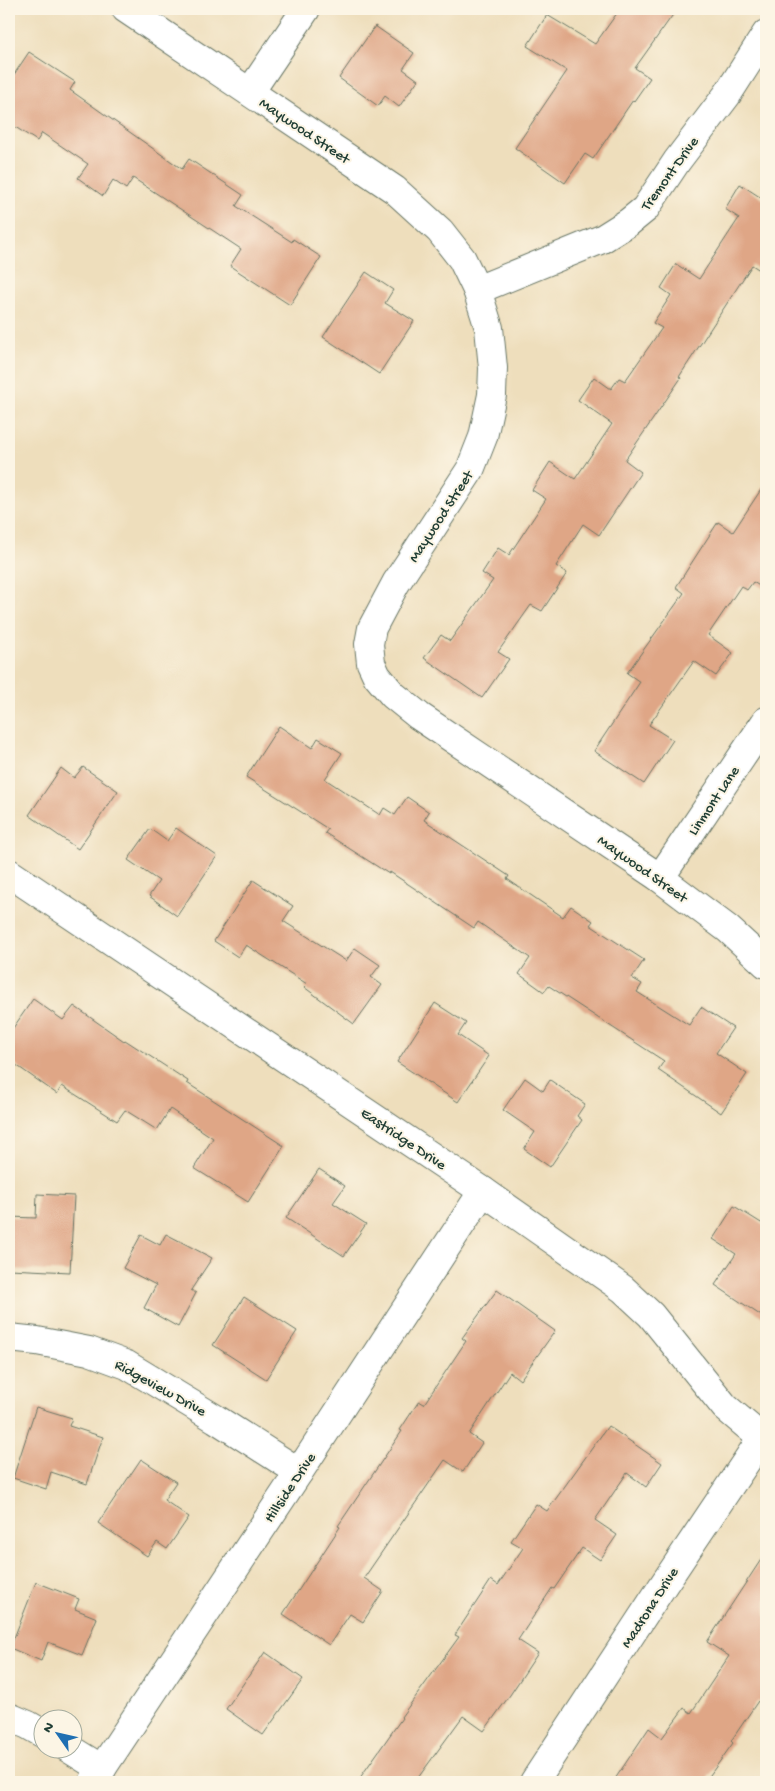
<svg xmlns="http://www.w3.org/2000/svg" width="775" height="1791" font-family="'Gochi Hand',sans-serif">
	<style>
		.building { fill: #dfa686 }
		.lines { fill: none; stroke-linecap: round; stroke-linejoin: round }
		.minor-casing { stroke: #677564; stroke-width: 30 }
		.minor { stroke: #fff; stroke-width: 28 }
		.labels { text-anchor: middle; stroke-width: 4; stroke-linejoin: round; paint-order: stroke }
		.street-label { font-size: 15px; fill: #1f3d34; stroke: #fcf5e5 }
	</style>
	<rect width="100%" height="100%" fill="#fcf5e5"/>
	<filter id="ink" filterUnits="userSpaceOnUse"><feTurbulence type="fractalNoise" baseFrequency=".02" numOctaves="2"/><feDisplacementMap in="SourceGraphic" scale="10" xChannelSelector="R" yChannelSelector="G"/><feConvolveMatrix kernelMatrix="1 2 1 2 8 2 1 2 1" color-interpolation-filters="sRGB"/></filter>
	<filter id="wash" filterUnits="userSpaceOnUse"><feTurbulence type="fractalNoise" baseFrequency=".0096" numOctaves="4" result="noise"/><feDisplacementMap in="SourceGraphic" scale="20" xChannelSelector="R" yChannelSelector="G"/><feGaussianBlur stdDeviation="1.12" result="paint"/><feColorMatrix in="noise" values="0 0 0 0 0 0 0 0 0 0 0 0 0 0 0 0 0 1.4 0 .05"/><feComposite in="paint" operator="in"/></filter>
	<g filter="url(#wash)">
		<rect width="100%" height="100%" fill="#eedebc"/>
		<g id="blocks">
			<g class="building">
				<polygon points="620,9 677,9 635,68 650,78 634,101 633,100 593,159 585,154 565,183 515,148 567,71 527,46 547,15 595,44"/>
				<polygon points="375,26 414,53 403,69 418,80 399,107 385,96 378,106 339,78"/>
				<polygon points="29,52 75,82 70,90 182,169 189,159 243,195 236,206 292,242 293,239 321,257 290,305 230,266 241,249 133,178 126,189 113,180 103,196 78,178 88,164 42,133 37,141 9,123 9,82"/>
				<polygon points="740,184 766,201 766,274 752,265 679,377 681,378 625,460 641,472 599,535 583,524 556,566 567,573 542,611 531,605 498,652 509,659 482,698 424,658 441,635 450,641 493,580 482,573 498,548 509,555 546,499 532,490 550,462 575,479 612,424 578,400 594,377 611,389 619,378 625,381 662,328 653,323 671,295 661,288 676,264 699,279 739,218 725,209"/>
				<polygon points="366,272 393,290 385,303 414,321 379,374 323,337"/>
				<polygon points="766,482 766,590 753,582 747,590 741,586 708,635 733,653 716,676 694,661 649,725 673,740 644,784 594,751 640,682 627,673 684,593 676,587 718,522 733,532"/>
				<polygon points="279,726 312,748 318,738 342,753 325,779 380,815 384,808 395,815 407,797 429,812 424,820 509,876 507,879 563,917 571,906 593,921 590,925 644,960 632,978 642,984 637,992 689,1025 701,1007 733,1028 716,1053 747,1074 721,1113 658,1070 664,1061 549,986 544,992 519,974 530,958 478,922 474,928 390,872 389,874 325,833 328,829 246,777"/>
				<polygon points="83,767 118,791 78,849 29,815 61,768 74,778"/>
				<polygon points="176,828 217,856 177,916 149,896 159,881 128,860 150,829 167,841"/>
				<polygon points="253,880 293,906 283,921 346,961 355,948 380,965 371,977 382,985 354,1024 304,987 307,984 246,945 238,957 214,941"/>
				<polygon points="33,999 63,1020 74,1006 124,1041 125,1040 188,1081 187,1083 284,1146 248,1202 194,1168 213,1138 170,1109 157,1130 125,1110 117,1121 62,1086 57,1094 9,1060 9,1034"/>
				<polygon points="435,1003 466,1023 458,1035 489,1056 458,1102 397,1062"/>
				<polygon points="525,1078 543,1091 550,1080 585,1104 577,1116 582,1120 550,1167 524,1149 535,1132 503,1110"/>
				<polygon points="319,1169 345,1186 333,1203 366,1224 344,1256 286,1218"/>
				<polygon points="37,1194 74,1196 70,1272 9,1269 9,1217 36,1218"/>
				<polygon points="734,1206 766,1226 766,1319 715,1285 736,1254 713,1239"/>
				<polygon points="166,1234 212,1258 191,1290 196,1293 178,1327 144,1308 156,1285 123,1268 141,1235 160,1245"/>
				<polygon points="497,1290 555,1331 520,1380 510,1372 469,1434 482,1443 463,1472 445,1460 364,1578 383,1591 363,1622 350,1614 329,1645 283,1614 340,1527 338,1526 402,1431 400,1430 419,1401 424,1404 466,1341 462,1338"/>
				<polygon points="244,1297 297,1331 266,1379 213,1345"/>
				<polygon points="36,1407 72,1418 69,1426 103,1437 87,1484 51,1472 46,1489 13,1478"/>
				<polygon points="608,1426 662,1463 646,1487 627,1473 595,1520 617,1535 600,1560 582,1548 554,1589 552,1588 518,1640 538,1653 510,1695 484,1731 463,1716 415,1782 357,1782 402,1718 401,1717 459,1637 455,1635 491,1580 498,1585 523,1548 511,1541 536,1504 547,1511"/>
				<polygon points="141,1459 176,1482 164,1500 189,1517 167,1549 157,1542 147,1556 98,1523"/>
				<polygon points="766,1552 766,1706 758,1701 731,1741 733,1743 705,1782 613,1782 649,1728 662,1738 684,1708 691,1713 729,1656 707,1642"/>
				<polygon points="36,1582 79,1599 75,1609 97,1618 82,1655 48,1642 41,1661 10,1648"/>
				<polygon points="265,1652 303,1679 263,1735 226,1709"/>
			</g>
		</g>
	</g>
	<g filter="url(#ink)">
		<use href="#blocks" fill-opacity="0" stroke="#677564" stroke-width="1"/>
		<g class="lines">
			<defs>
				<g id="minor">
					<polyline points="126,9 395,190 440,231 462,259 477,290 489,328 493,368 492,395 483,437 470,470 396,583 372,628 369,644 371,663 377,676 393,695 419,716 660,878 728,929 766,964"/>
					<polyline points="250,92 306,9"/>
					<polyline points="477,290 602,239 629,222 645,209 677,161 727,95 766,34"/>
					<polyline points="9,873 483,1191 623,1289 651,1315 725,1407 751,1429 766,1440"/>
					<polyline points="660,878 766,721"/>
					<polyline points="9,1338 37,1341 89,1351 127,1365 216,1419 299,1472"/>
					<polyline points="9,1717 28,1725 42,1733"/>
					<polyline points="68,1748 102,1769"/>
					<polyline points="93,1782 299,1472 483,1191"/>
					<polyline points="534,1782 664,1584 766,1432"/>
				</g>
			</defs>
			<use href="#minor" class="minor-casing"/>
			<use href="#minor" class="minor"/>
		</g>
	</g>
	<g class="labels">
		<g class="street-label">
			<text transform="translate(305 130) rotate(34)" y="5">Maywood Street</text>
			<text transform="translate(669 173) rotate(-54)" y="5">Tremont Drive</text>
			<text transform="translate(440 516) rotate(-57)" y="5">Maywood Street</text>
			<text transform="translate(713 800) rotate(-56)" y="5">Linmont Lane</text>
			<text transform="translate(643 868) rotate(35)" y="5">Maywood Street</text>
			<text transform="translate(404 1138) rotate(34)" y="5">Eastridge Drive</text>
			<text transform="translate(161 1387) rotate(29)" y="5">Ridgeview Drive</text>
			<text transform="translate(289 1487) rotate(-56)" y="5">Hillside Drive</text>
			<text transform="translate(649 1607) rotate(-57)" y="5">Madrona Drive</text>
		</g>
	</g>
	<rect width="775" height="1791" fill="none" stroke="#fcf5e5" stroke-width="30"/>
	<g transform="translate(58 1734) rotate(304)"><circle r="24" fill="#fcf5e5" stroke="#a4ab9e"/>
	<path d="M0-4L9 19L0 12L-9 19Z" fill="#1f6fb2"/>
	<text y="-8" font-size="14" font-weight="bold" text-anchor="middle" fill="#1f3d34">N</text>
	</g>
</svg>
